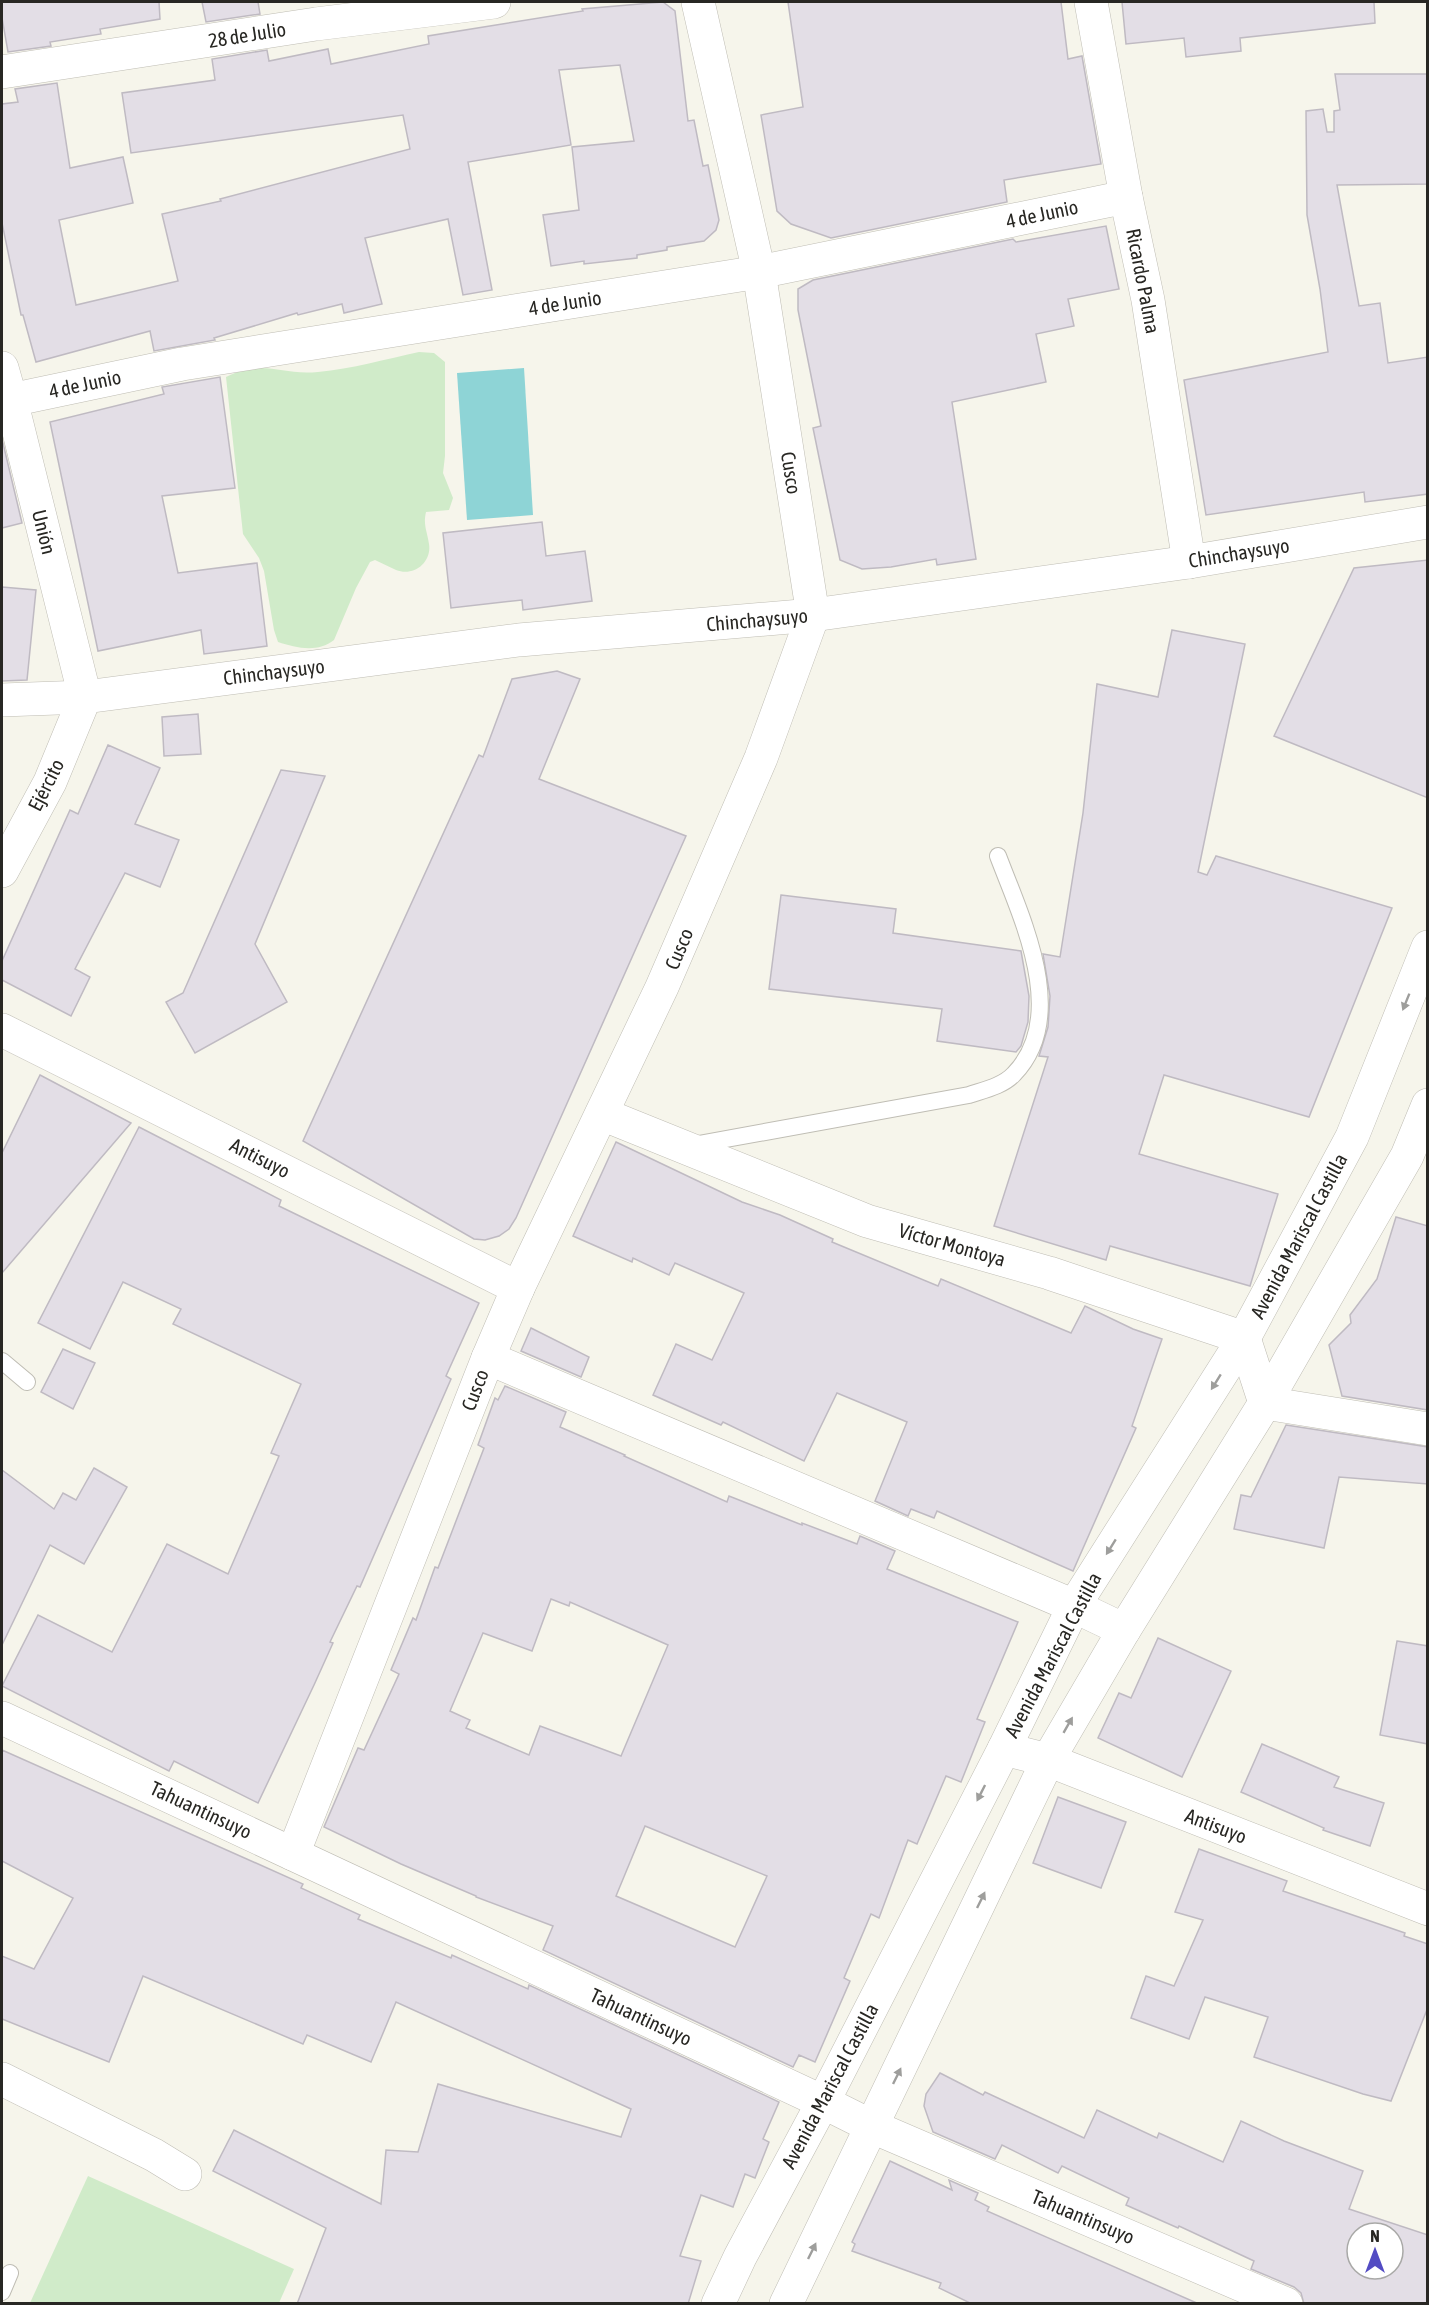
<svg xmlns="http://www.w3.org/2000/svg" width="1429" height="2305" font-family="'Asap Condensed',sans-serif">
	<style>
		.green { fill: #d0ebc9 }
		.water { fill: #8ed4d6 }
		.building { fill: #e3dee6; stroke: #bfbac2; stroke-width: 1.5; fill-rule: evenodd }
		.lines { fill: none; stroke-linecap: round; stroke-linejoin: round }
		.service-casing { stroke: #bfbdb4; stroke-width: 18 }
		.minor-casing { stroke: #bfbdb4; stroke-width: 34 }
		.tertiary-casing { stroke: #bfbdb4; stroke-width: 34 }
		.service { stroke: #fff; stroke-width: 16 }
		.minor { stroke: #fff; stroke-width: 33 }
		.tertiary { stroke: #fff; stroke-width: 33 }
		.oneway { fill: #9e9e9c }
		.labels { text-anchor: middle; stroke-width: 4.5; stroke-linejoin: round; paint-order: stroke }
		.street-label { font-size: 20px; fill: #282723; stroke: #fff }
	</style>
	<rect width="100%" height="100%" fill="#f6f5eb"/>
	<g class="green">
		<path d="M419,352L434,353L445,362V456L443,473L453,498L449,510L426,512C423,525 427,531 429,544C432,562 414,577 396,570C389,567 382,563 375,560L370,562L356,588L334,640C318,653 296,648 278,642L274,630L264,571L259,558L243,534L226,377C265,358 280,376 318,372C352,369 386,359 419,352Z"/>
		<polygon points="88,2176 294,2269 279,2303 30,2303"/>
	</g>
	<polygon class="water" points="524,368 533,515 467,520 457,373"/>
	<g class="building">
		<polygon points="2,2 159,2 160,19 100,29 101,34 50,42 51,46 8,52 2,18"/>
		<polygon points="202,2 258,2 260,14 206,22"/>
		<polygon points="663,2 675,11 688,121 694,120 703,166 708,165 719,220 716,230 704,241 667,247 667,250 637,255 637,258 584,264 584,261 551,266 543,215 579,210 572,147 634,141 620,65 559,70 571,145 468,162 492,290 463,295 448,219 365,238 382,304 344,313 342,304 298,315 297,313 214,338 215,340 154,351 150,331 36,362 23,315 21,315 2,223 2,104 18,102 15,89 57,83 70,168 123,157 133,203 59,220 76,305 178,281 162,214 221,201 220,199 410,149 403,115 131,153 122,93 215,80 212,59 267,50 269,61 328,49 331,64 429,44 428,36 583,11 582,9"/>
		<polygon points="788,2 1061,2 1068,59 1082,56 1101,164 1004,180 1007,202 831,238 791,224 777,211 761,115 803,107"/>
		<polygon points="1122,2 1374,2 1375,23 1240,38 1241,51 1186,57 1184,38 1126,44"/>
		<polygon points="1335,74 1428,74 1428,184 1337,185 1359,306 1380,303 1388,363 1428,357 1428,494 1365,502 1364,492 1206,515 1184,380 1328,352 1320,289 1307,215 1306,111 1323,109 1327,132 1334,132 1334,111 1340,110"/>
		<polygon points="1106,226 1119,289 1068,299 1074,326 1036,334 1046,382 952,402 976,559 937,565 936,559 891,567 862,569 840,560 813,428 821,426 798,310 798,289 813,280 1013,239 1016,242"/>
		<polygon points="220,377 235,488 162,496 178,573 257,563 267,646 204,654 201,630 98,651 50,422 164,394 162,387"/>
		<polygon points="2,439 22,523 2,528"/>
		<polygon points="542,522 546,556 585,551 592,601 523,610 522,600 451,608 443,533"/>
		<polygon points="1428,560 1428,798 1274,736 1354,568"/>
		<polygon points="2,587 36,590 27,680 2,681"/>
		<polygon points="1172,630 1245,644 1198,872 1207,875 1216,856 1392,908 1309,1117 1164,1075 1139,1154 1278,1194 1250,1286 1110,1246 1106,1260 994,1226 1048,1057 1039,1056 1048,1027 1050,996 1043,954 1060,957 1083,813 1097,684 1158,697"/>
		<polygon points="557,671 580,679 539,779 686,836 516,1218 509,1229 499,1236 485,1240 474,1239 303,1141 479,755 483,757 512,679"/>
		<polygon points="198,714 201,754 164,756 162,717"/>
		<polygon points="108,745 160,768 135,824 179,840 160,887 125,873 75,969 90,977 71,1016 2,980 2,961 70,810 78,814"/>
		<polygon points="281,770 325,776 255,944 287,1002 195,1053 166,1002 183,993"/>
		<polygon points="781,895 896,909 893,933 1021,951 1029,996 1028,1022 1021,1046 1016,1052 937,1041 942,1009 769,989"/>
		<polygon points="40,1075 131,1123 2,1273 2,1153"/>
		<polygon points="139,1127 281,1200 279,1206 479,1303 446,1376 451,1379 360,1587 357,1586 330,1642 333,1643 314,1685 258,1803 174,1761 169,1771 2,1686 38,1615 112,1652 167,1544 228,1574 279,1456 271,1453 301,1384 173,1324 181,1309 123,1282 90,1349 38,1323"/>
		<polygon points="616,1142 742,1202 780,1215 833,1239 832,1242 938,1286 941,1279 1071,1333 1085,1306 1133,1329 1162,1339 1132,1426 1136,1428 1073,1571 937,1511 934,1518 911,1509 908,1516 875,1501 907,1422 837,1393 804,1461 723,1422 721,1425 653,1395 676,1344 712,1360 744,1293 675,1263 669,1275 633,1258 632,1262 573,1236"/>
		<polygon points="1396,1217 1428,1226 1428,1410 1342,1396 1329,1345 1351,1323 1350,1315 1377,1279"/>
		<polygon points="531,1328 589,1357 581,1377 521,1351"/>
		<polygon points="63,1349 95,1363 73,1409 41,1392"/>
		<path d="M505,1386L566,1412L560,1427L625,1455L624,1456L727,1502L729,1496L802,1525V1523L857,1544L860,1536L895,1551L887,1569L1018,1622L977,1719L985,1722L961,1782L946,1776L917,1844L908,1840L879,1918L871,1914L844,1978L850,1981L815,2062L799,2055L793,2067L543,1950L553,1926L476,1897V1896L401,1864L324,1827L358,1748L364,1750L399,1674L391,1670L413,1618L416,1620L435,1567L438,1568L484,1448L478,1445L495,1398L498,1400ZM551,1599L569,1606L570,1602L668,1645L621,1756L540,1726L529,1755L466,1728L470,1720L450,1711L483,1633L532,1651ZM645,1826L767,1876L735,1947L616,1896Z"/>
		<polygon points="1286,1425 1428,1447 1428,1484 1339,1477 1324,1548 1234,1529 1241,1495 1251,1497"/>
		<polygon points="94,1468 127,1487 84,1564 50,1545 2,1645 2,1470 54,1509 63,1493 76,1500"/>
		<polygon points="1158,1638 1231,1671 1182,1777 1098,1738 1119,1693 1131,1698"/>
		<polygon points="1397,1641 1428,1646 1428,1744 1380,1735"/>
		<polygon points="1262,1744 1339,1777 1334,1787 1384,1803 1370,1846 1323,1830 1324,1828 1241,1792"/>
		<polygon points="2,1750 303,1884 301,1888 360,1915 358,1919 451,1958 452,1955 528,1989 529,1985 779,2102 763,2139 769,2142 755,2178 745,2174 733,2207 701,2195 680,2256 701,2261 688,2304 297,2304 326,2228 213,2171 234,2130 381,2204 386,2150 418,2152 438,2084 621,2137 631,2109 396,2002 371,2062 307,2035 303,2044 143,1976 109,2062 2,2019 2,1956 34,1969 73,1898 2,1861"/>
		<polygon points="1058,1797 1126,1822 1101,1888 1033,1863"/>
		<polygon points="1199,1849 1287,1881 1283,1891 1405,1933 1404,1936 1428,1944 1428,2007 1391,2101 1363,2094 1254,2057 1268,2017 1205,1997 1189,2039 1131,2018 1146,1976 1174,1986 1203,1920 1175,1912"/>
		<path d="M940,2073L983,2095L985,2092L1084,2138L1097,2110L1157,2138L1159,2133L1223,2162L1241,2121L1284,2141L1363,2171L1349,2209L1428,2235V2304H1304L1301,2293L1294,2287L1251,2269L1254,2261L1179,2226L1178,2228L1126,2205L1129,2198L1062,2166L1058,2173L1002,2145L995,2159L933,2132L924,2106L926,2094ZM1357,2233H1393V2269H1357Z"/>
		<polygon points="890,2161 952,2190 949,2180 978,2193 975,2200 989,2207 987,2211 1199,2304 972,2304 939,2288 941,2283 852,2251 855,2244 852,2242"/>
	</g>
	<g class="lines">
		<defs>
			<g id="service">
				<path d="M693,1145L969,1095C984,1090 1003,1086 1014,1074C1070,1016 1021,917 998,856"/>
				<polyline points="2,1361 27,1382"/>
				<polyline points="2,2292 10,2273"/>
			</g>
			<g id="minor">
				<polyline points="1091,2 1126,197 1148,300 1189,562"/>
				<polyline points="2,72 316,24 494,2"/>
				<polyline points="2,368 11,400 85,697"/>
				<polyline points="2,398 11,400 182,364 759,272 1126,197"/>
				<polyline points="2,700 85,697 519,640 813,615 1189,562 1428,522"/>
				<polyline points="2,871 50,782 85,697"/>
				<polyline points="2,1030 518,1288"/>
				<polyline points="602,1114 867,1221 1049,1273 1244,1338 1265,1403 1428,1429"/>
				<polyline points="488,1358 1074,1606 1124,1630"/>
				<polyline points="2,1718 823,2102 873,2127 1286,2304"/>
				<polyline points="1004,1749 1048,1760 1428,1909"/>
				<polyline points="293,1854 488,1358 518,1288 662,987 761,758 813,615 759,272 698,2"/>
				<polyline points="2,2079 154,2155 185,2174"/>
			</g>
			<g id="tertiary">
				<polyline points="718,2304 740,2257 823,2102 1004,1749 1074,1606 1244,1338 1352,1137 1428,947"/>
				<polyline points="786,2304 1048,1760 1124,1630 1265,1403 1407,1156 1428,1105"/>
			</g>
		</defs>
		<use href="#service" class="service-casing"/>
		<use href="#minor" class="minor-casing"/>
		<use href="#tertiary" class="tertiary-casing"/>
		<use href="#service" class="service"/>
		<use href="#minor" class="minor"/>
		<use href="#tertiary" class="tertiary"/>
	</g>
	<defs><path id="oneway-solid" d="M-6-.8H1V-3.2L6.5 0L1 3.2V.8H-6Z" transform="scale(1.5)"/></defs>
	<g class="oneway">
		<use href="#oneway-solid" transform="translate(1406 1002) rotate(112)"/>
		<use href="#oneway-solid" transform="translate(1216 1382) rotate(122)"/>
		<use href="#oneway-solid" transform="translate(1111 1547) rotate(122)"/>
		<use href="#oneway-solid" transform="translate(1068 1725) rotate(-60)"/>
		<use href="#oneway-solid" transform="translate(981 1793) rotate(117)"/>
		<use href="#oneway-solid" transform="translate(981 1900) rotate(-64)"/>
		<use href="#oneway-solid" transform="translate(897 2076) rotate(-64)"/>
		<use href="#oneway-solid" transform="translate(812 2251) rotate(-64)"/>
	</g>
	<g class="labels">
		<g class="street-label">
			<text transform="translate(247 35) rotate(-9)" y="7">28 de Julio</text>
			<text transform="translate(1042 214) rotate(-12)" y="7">4 de Junio</text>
			<text transform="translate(1143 281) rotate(79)" y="7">Ricardo Palma</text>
			<text transform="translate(565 303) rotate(-9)" y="7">4 de Junio</text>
			<text transform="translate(85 384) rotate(-12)" y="7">4 de Junio</text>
			<text transform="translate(791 473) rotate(81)" y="7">Cusco</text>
			<text transform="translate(44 532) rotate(76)" y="7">Unión</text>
			<text transform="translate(1239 553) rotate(-9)" y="7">Chinchaysuyo</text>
			<text transform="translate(757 620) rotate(-5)" y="7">Chinchaysuyo</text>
			<text transform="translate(274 672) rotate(-7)" y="7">Chinchaysuyo</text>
			<text transform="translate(46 785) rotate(-63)" y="7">Ejército</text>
			<text transform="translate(679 949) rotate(-67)" y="7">Cusco</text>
			<text transform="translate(260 1158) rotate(27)" y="7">Antisuyo</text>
			<text transform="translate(1299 1236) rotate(-62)" y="7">Avenida Mariscal Castilla</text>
			<text transform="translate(952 1245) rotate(16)" y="7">Víctor Montoya</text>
			<text transform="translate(475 1390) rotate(-69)" y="7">Cusco</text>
			<text transform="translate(1053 1655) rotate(-62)" y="7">Avenida Mariscal Castilla</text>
			<text transform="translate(201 1810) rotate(25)" y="7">Tahuantinsuyo</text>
			<text transform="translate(1216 1826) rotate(21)" y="7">Antisuyo</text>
			<text transform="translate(641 2017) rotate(25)" y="7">Tahuantinsuyo</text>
			<text transform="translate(830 2086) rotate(-62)" y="7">Avenida Mariscal Castilla</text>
			<text transform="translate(1083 2217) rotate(23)" y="7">Tahuantinsuyo</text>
		</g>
	</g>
	<rect width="1429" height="2305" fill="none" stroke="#282723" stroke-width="6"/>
	<g transform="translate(1375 2251)"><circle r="28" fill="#ffffff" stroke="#a9a9a7" stroke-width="1.5"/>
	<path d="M0-4.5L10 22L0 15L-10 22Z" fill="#534cc3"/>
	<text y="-9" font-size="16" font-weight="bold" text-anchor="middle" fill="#282723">N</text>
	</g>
</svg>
